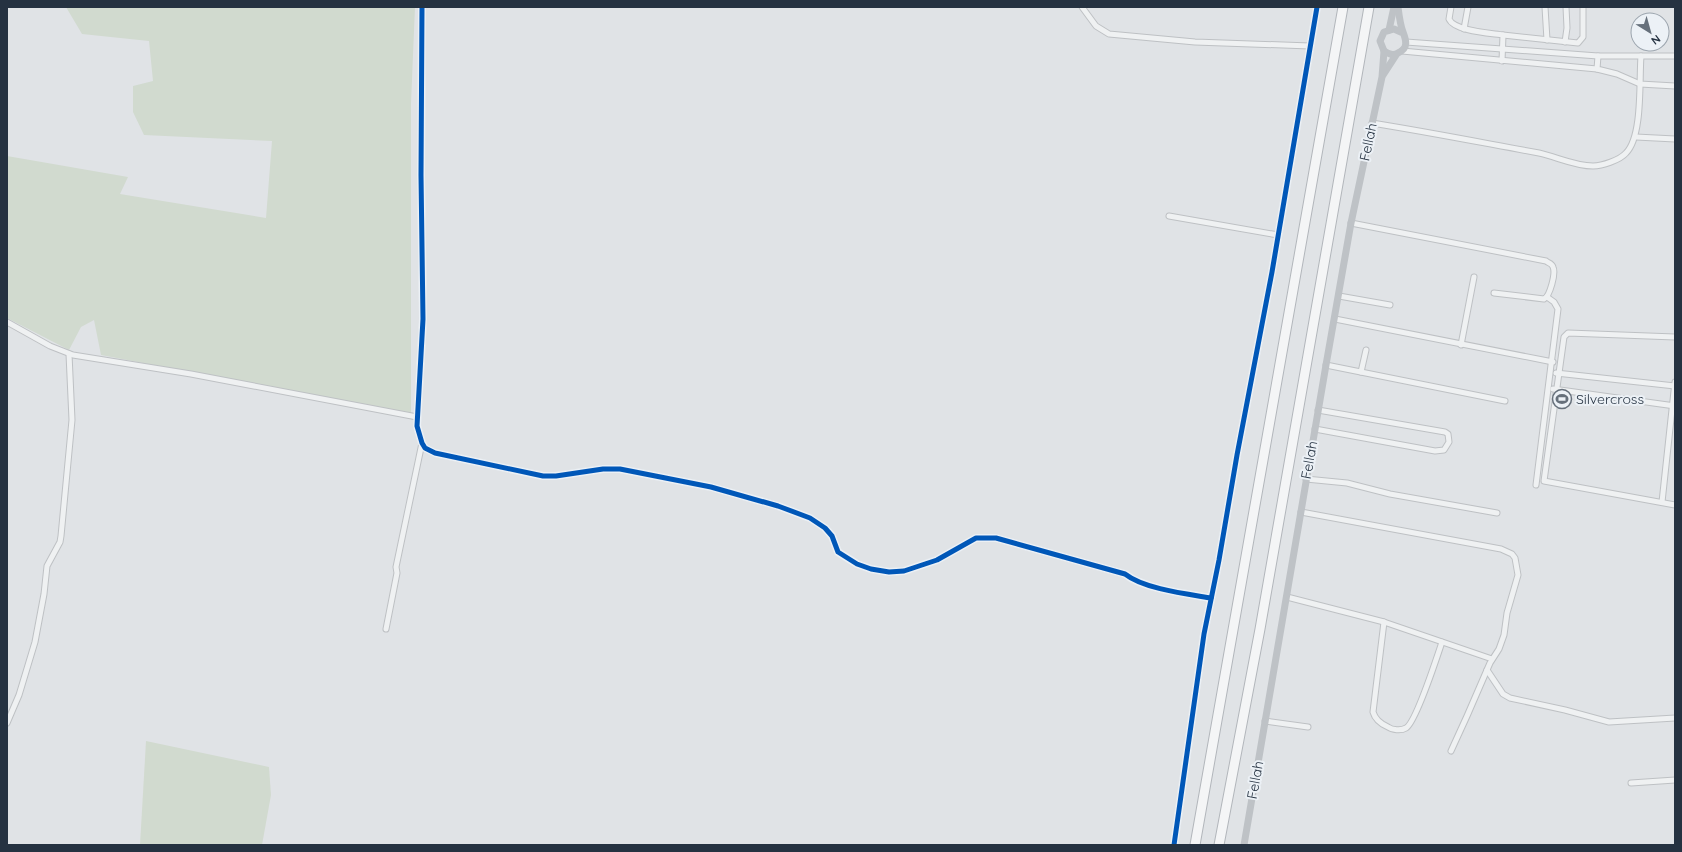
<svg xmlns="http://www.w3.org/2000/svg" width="1682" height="852" font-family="Quicksand,sans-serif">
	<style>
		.grass { fill: #d1dacf }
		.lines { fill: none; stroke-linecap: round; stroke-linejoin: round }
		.street-casing { stroke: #bec1c4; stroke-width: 7 }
		.highway-casing { stroke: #b2b6bb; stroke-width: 11 }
		.street { stroke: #eff1f2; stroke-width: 5 }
		.secondary { stroke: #bec2c6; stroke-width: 7 }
		.highway { stroke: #f4f5f6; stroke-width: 9 }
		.cycleway-casing { stroke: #ecf1f6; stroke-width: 8 }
		.cycleway { stroke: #0057b8; stroke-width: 5 }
		.labels { text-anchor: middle; stroke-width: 4; stroke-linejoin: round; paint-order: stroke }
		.street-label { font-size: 14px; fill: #253241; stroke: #ecf1f6 }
		.poi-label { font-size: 14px; fill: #253241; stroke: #ecf1f6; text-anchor: start }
	</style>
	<rect width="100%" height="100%" fill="#e0e3e6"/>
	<g class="grass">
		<polygon points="66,7 415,7 411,103 411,414 101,355 94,320 81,327 69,350 7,318 7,156 128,177 120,194 266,218 272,141 144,135 133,112 133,86 153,81 149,41 82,34"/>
		<polygon points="146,741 269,767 271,795 262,845 140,845"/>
	</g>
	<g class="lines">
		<defs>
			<g id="street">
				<path d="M422,7L421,175L423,319L417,426L422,443L425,448L435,453L543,476H556L603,469H620L711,487L778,506L810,518L825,528L832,536L838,552L857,564L871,569L889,572L904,571L937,560L976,538H996L1125,574C1144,589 1187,594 1211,598"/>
				<polyline points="1082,7 1096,26 1109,34 1195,42 1310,46"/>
				<path d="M1451,7L1449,19C1454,31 1490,33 1503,35L1502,61"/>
				<polyline points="1545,7 1547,40"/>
				<polyline points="1464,29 1468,7"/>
				<polyline points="1503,35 1578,43 1583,37 1583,7"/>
				<polyline points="1406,42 1598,56 1675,56"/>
				<polyline points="1565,42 1567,28 1566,7"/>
				<polyline points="1402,51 1597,69"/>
				<polyline points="1598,56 1597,69 1617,74 1640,84 1675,86"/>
				<path d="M1372,123C1428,132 1484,143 1539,153C1557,157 1575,166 1593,166C1602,166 1620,160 1626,153C1643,136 1639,80 1641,56"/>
				<polyline points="1636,137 1675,139"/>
				<polyline points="1169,216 1278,235"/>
				<path d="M1351,223L1546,261C1548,263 1552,263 1553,267C1556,273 1550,296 1544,299L1494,293"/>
				<polyline points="1339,296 1390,305"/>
				<polyline points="1335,319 1553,362"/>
				<polyline points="7,322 50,346 73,355 191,374 417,417"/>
				<polyline points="1675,337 1568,333 1564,337 1544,481 1675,505"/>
				<polyline points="1461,345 1474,277"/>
				<polyline points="1326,365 1505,401"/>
				<polyline points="1361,372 1366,350"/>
				<polyline points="1556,373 1675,386"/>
				<polyline points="1553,389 1675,406"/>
				<polyline points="1315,429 1435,451 1444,450 1449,442 1448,434 1445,432 1318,410"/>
				<polyline points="1306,479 1347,483 1390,494 1497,513"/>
				<polyline points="1536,485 1558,309 1554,302 1547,297"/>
				<polyline points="1662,502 1675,382"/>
				<polyline points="1301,512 1501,549 1512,554 1515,558 1518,575 1507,613 1504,635 1499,649 1490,663 1467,716 1451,751"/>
				<polyline points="1287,597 1384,622 1492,659"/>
				<path d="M1384,622L1373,712C1375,719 1381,724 1388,727C1392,730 1401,731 1406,728C1416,722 1437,657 1442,642"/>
				<polyline points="386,629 397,573 396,567 422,443"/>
				<polyline points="1487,670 1503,694 1510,698 1565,710 1609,722 1675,718"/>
				<polyline points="1265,721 1308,727"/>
				<polyline points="7,723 19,695 35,642 44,594 47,566 60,542 61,536 72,420 69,354"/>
				<polyline points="1631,783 1675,780"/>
			</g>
			<g id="highway">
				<polyline points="1195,845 1343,7"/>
				<polyline points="1219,845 1260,629 1369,7"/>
			</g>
		</defs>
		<use href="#street" class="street-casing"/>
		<use href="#highway" class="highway-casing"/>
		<use href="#street" class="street"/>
		<g class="secondary">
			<path d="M1398,7C1399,15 1400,24 1403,32C1406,40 1409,48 1398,53C1393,56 1389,54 1384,51L1380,41L1384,32L1394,29L1403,33"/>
			<polyline points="1389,30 1394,7"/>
			<polyline points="1383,75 1396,55"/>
			<polyline points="1174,845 1204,634 1219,560 1237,455 1272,272 1317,7"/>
			<polyline points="1244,845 1326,365 1351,223 1382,77 1384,51"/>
		</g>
		<use href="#highway" class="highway"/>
		<defs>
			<g id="cycleway">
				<path d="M422,7L421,175L423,319L417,426L422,443L425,448L435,453L543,476H556L603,469H620L711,487L778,506L810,518L825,528L832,536L838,552L857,564L871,569L889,572L904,571L937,560L976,538H996L1125,574C1144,589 1187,594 1211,598"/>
				<polyline points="1174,845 1204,634 1219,560 1237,455 1272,272 1317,7"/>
			</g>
		</defs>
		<use href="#cycleway" class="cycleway-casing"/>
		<use href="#cycleway" class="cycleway"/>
	</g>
	<defs>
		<symbol id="stadium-ring" viewBox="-11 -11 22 22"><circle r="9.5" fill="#ecf1f6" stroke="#66707b" stroke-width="1.5"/><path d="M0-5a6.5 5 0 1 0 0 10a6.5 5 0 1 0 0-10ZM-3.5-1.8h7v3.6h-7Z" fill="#66707b"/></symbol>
	</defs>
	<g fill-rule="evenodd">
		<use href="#stadium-ring" x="1551" y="388" width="22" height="22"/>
	</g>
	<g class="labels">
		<g class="street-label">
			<text transform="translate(1368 142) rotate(-78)" y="5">Fellah</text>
			<text transform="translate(1309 460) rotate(-80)" y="5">Fellah</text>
			<text transform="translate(1255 780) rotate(-80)" y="5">Fellah</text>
		</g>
		<g class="poi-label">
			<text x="1576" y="404">Silvercross</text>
		</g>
	</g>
	<rect width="1682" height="852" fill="none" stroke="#253241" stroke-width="16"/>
	<g transform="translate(1650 32) rotate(143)"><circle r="19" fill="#ecf1f6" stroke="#9ca5ae"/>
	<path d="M0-3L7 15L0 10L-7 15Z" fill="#66707b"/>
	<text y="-6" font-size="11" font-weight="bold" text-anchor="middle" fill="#253241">N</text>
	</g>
</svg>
